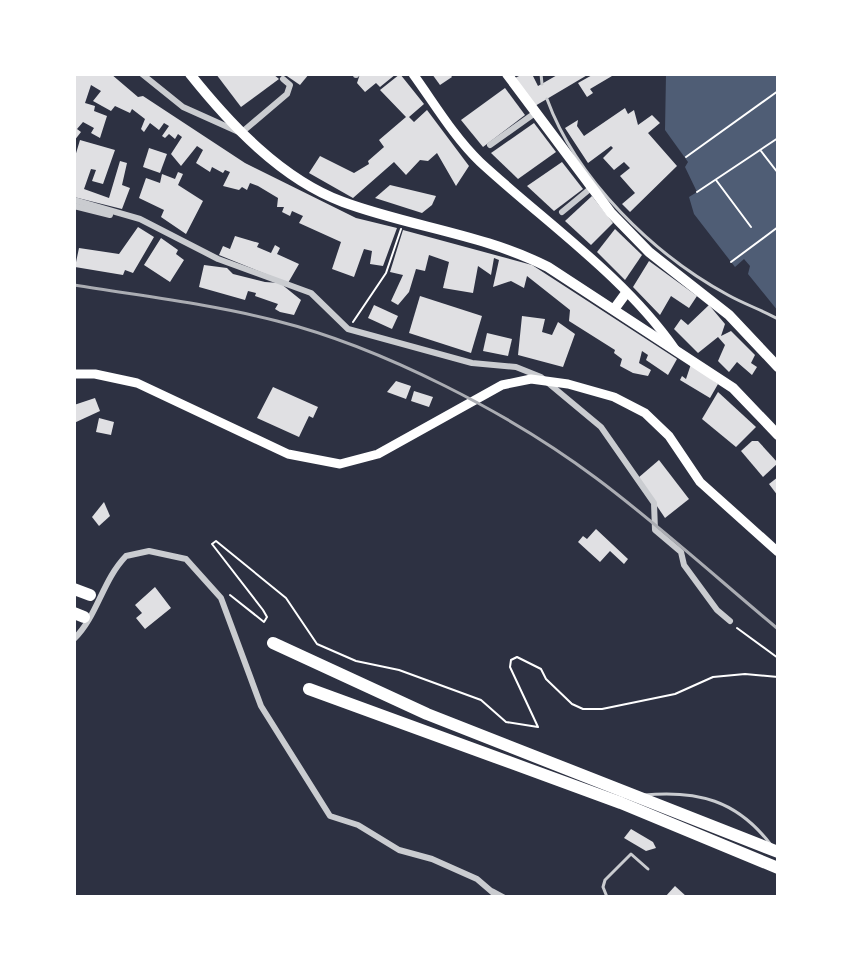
<svg xmlns="http://www.w3.org/2000/svg" width="852" height="971" font-family="'Titillium Web',sans-serif">
	<style>
		.water { fill: #4f5d75 }
		.building { fill: #e0e0e3 }
		.lines { fill: none; stroke-linecap: round; stroke-linejoin: round }
		.path { stroke: #fff; stroke-width: 2 }
		.service { stroke: #caccd0; stroke-width: 3 }
		.minor { stroke: #caccd0; stroke-width: 6 }
		.secondary { stroke: #fff; stroke-width: 9 }
		.primary { stroke: #fff; stroke-width: 10 }
		.motorway { stroke: #fff; stroke-width: 12 }
		.rail { stroke: #abadb3; stroke-width: 3 }
	</style>
	<rect width="100%" height="100%" fill="#2d3142"/>
	<polygon class="water" points="666,74 778,74 778,311 748,274 750,266 744,259 735,267 694,214 689,197 697,192 685,167 688,162 665,130"/>
	<g class="building">
		<polygon points="74,74 111,74 138,97 143,96 245,163 356,218 397,228 383,266 370,264 372,251 364,249 354,277 332,269 341,242 299,223 303,216 292,211 290,216 282,212 284,207 277,207 278,198 258,186 250,183 247,190 242,187 239,190 223,186 230,172 225,170 223,173 212,167 210,172 196,163 203,150 197,146 181,166 171,154 182,137 178,134 175,139 169,134 165,138 162,136 169,126 164,123 159,130 150,123 144,132 141,129 145,119 132,109 130,113 115,106 111,111 93,101 101,91 91,85 85,103 95,106 94,111 107,116 100,138 91,133 94,128 83,122 77,129 81,132 74,141"/>
		<polygon points="216,74 273,74 279,79 241,107"/>
		<polygon points="284,74 309,74 300,85"/>
		<polygon points="360,74 396,74 380,87 376,83 365,92 357,83"/>
		<polygon points="400,74 424,104 409,117 414,122 427,110 469,166 456,186 437,153 428,161 420,160 406,175 394,162 353,198 309,173 320,156 354,173 369,164 368,161 384,147 379,140 406,117 380,90"/>
		<polygon points="432,74 450,74 452,77 440,85"/>
		<polygon points="523,74 532,74 538,86 559,74 589,74 535,106 515,78"/>
		<polygon points="594,74 623,74 612,76 590,89 593,93 587,97 578,83"/>
		<polygon points="505,88 525,115 483,147 461,120"/>
		<polygon points="625,108 628,114 634,110 638,125 652,115 660,123 648,133 677,166 630,212 622,204 635,193 620,176 630,168 624,162 614,170 603,158 613,148 611,146 588,163 565,128 578,120 577,126 584,136"/>
		<polygon points="534,123 556,152 518,179 491,153"/>
		<polygon points="80,140 115,150 103,184 92,181 96,170 91,169 84,189 109,198 120,161 127,163 122,185 130,188 122,209 74,197 74,160"/>
		<polygon points="149,148 167,154 160,173 143,167"/>
		<polygon points="562,162 583,189 554,211 527,186"/>
		<polygon points="178,172 183,174 178,185 203,201 186,234 161,217 164,210 139,198 146,178 160,183 162,174 175,179"/>
		<polygon points="390,185 436,196 432,205 422,213 375,198"/>
		<polygon points="592,196 613,223 591,245 565,221"/>
		<polygon points="138,227 154,237 133,273 125,270 123,275 75,267 79,248 119,254"/>
		<polygon points="615,229 642,255 625,280 597,252"/>
		<polygon points="403,230 532,265 677,359 668,375 646,360 648,355 642,351 639,363 651,370 648,376 633,373 620,366 622,359 614,353 615,350 569,321 570,310 527,276 524,288 511,281 493,287 499,260 494,258 491,275 478,266 473,293 443,288 449,262 429,255 425,271 416,269 409,292 398,305 391,301 403,275 390,272"/>
		<polygon points="235,236 259,243 257,247 271,253 275,245 280,248 277,254 299,264 288,283 219,255 223,246 230,249"/>
		<polygon points="161,238 178,250 176,254 184,260 170,282 144,265"/>
		<polygon points="649,261 697,296 689,308 671,296 660,315 633,287"/>
		<polygon points="204,265 227,268 233,274 265,282 280,283 301,300 294,315 280,312 275,309 278,304 255,296 256,293 248,291 245,300 199,287"/>
		<polygon points="420,296 482,316 471,353 409,333"/>
		<polygon points="374,305 398,316 392,329 368,318"/>
		<polygon points="709,305 725,324 721,336 731,331 755,355 751,363 757,367 752,375 737,362 729,372 718,361 725,345 718,337 698,353 674,329 681,319 688,325"/>
		<polygon points="522,316 545,319 542,332 552,335 558,322 575,334 563,367 518,355"/>
		<polygon points="487,333 512,339 508,356 483,351"/>
		<polygon points="691,364 718,384 710,398 680,380 682,376 686,379"/>
		<polygon points="396,381 411,386 406,399 387,392"/>
		<polygon points="273,387 318,407 313,418 309,416 299,437 257,418"/>
		<polygon points="414,391 433,397 429,407 411,401"/>
		<polygon points="718,392 756,427 736,447 702,419"/>
		<polygon points="95,398 100,411 74,423 74,405"/>
		<polygon points="99,418 114,422 111,435 96,432"/>
		<polygon points="752,441 758,441 778,463 763,477 741,451"/>
		<polygon points="659,460 689,499 665,518 638,478"/>
		<polygon points="778,477 778,496 769,484"/>
		<polygon points="104,502 110,516 99,526 92,517"/>
		<polygon points="596,529 628,559 624,564 610,551 600,562 578,542 583,536 587,539"/>
		<polygon points="155,587 171,608 145,629 136,618 142,613 135,605"/>
		<polygon points="631,829 653,842 656,848 646,851 624,838"/>
		<polygon points="675,886 687,897 665,897"/>
	</g>
	<g class="lines">
		<g class="path">
			<polyline points="761,151 778,173"/>
			<polyline points="686,157 778,91"/>
			<polyline points="716,180 751,227"/>
			<polyline points="697,192 778,138"/>
			<polyline points="731,262 778,227"/>
			<polyline points="353,322 386,273 401,229"/>
			<polyline points="230,595 264,622 267,617 263,610 212,544 216,541 286,598 317,644 356,661 399,670 481,700 506,722 538,727 510,667 511,660 517,657 541,669 546,679 572,704 583,709 602,709 675,694 713,677 745,674 778,677"/>
			<polyline points="737,628 778,658"/>
		</g>
		<g class="service">
			<polyline points="541,74 542,84"/>
			<path d="M547,99C576,179 654,255 728,295C744,304 762,310 778,319"/>
			<path d="M644,795C697,790 737,800 771,845"/>
			<polyline points="493,890 506,897"/>
			<polyline points="607,897 603,887 605,880 631,854 648,869"/>
		</g>
		<g class="minor">
			<polyline points="142,74 183,107 241,133 287,94 290,85 283,79"/>
			<polyline points="356,75 356,74"/>
			<polyline points="490,145 535,113"/>
			<polyline points="74,200 140,219 218,259 311,293 348,329 472,363 516,367 541,377 601,427 654,503 655,530 681,552 684,565 717,610 730,621"/>
			<polyline points="74,206 110,215"/>
			<polyline points="562,212 591,188"/>
			<path d="M74,639C98,615 102,581 126,556L149,551L186,559L221,598L261,706L330,816L358,825L399,850L432,859L477,879L498,897"/>
		</g>
		<g class="secondary">
			<path d="M413,74C434,103 454,137 480,162C545,222 624,276 675,349"/>
			<polyline points="74,374 95,374 137,383 288,454 340,464 378,454 502,385 531,379 568,384 614,397 645,413 669,436 700,482 778,552"/>
		</g>
		<g class="primary">
			<path d="M190,74C230,124 281,179 343,202C411,227 483,234 548,267L733,388L778,435"/>
			<polyline points="507,74 611,213 649,252 729,315 778,367"/>
			<polyline points="615,308 626,293"/>
		</g>
		<g class="motorway">
			<polyline points="74,589 90,595"/>
			<polyline points="74,613 84,617"/>
			<polyline points="273,643 427,714 778,852"/>
			<polyline points="309,689 621,803 778,868"/>
		</g>
		<path class="rail" d="M74,285C141,296 211,304 277,321C381,347 511,414 596,478C659,525 718,579 778,629"/>
	</g>
	<rect width="852" height="971" fill="none" stroke="#ffffff" stroke-width="152"/>
</svg>
